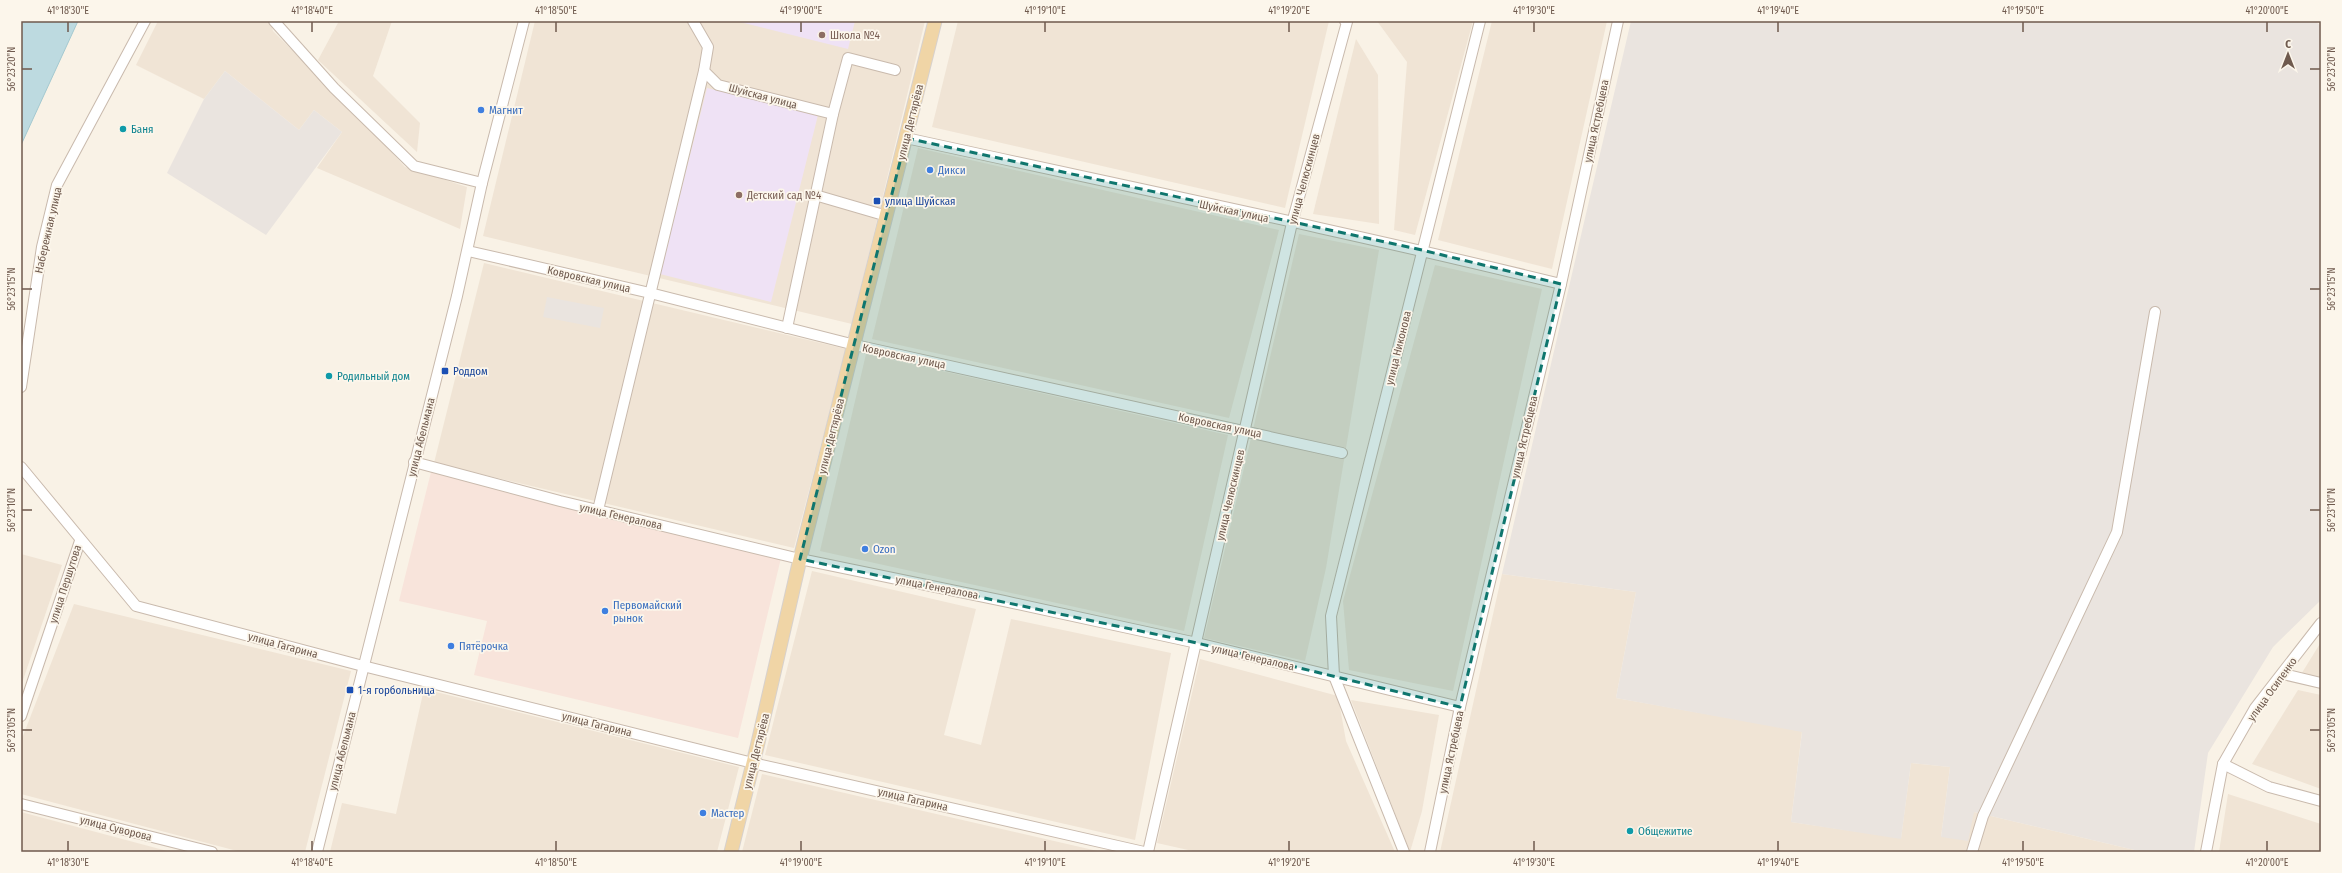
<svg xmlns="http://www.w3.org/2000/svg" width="2342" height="873" font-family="'Fira Sans Condensed',sans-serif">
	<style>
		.residential { fill: #f0e4d5 }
		.commercial { fill: #f8e4db }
		.industrial { fill: #eae4df }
		.education { fill: #efe2f5 }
		.water { fill: #bddae0; stroke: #a4c9d0 }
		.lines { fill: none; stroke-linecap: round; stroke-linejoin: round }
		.minor-casing { stroke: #c9baad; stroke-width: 12 }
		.major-casing { stroke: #d7d1cd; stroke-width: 15 }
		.minor { stroke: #fff; stroke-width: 10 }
		.major { stroke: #f0d5a6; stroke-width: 13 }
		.marked { fill: #0f766e; fill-opacity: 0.2; stroke: #0f766e; stroke-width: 3; stroke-dasharray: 8 5; stroke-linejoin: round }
		.ticks { fill: none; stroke: #6f5a4e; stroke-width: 1.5 }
		.education-dot { fill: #8d6e63; stroke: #fcf6eb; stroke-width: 1.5 }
		.shop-dot { fill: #3f7fe0; stroke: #fcf6eb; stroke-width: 1.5 }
		.culture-dot { fill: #0f9aa8; stroke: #fcf6eb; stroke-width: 1.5 }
		.transit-dot { fill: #1a4fb4; stroke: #fcf6eb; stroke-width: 1.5 }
		.labels { text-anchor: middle; stroke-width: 3.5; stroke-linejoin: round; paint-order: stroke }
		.education-label { font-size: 11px; fill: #785e54; stroke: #fcf6eb; text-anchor: start }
		.street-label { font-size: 11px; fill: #6f5a4e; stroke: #fcf6eb }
		.shop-label { font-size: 11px; fill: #366cbe; stroke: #fcf6eb; text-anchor: start }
		.culture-label { font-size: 11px; fill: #0d838f; stroke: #fcf6eb; text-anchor: start }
		.transit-label { font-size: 11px; fill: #164399; stroke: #fcf6eb; text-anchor: start }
		.neatline { fill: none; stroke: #6f5a4e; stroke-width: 1.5 }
		.ticks-label { font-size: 10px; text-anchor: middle; fill: #6f5a4e }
	</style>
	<rect width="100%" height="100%" fill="#f9f2e6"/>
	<g class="residential">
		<polygon points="158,21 270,21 273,31 369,127 405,167 467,187 460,229 317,168 342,132 314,110 299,130 225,71 204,99 136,65"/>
		<polygon points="339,21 392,21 373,76 420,123 417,152 318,60"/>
		<polygon points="535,21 925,21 852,324 483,236"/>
		<polygon points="958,21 1329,21 1285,208 932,127"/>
		<polygon points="1377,21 1473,21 1415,235 1394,230 1407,62"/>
		<polygon points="1492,21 1607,21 1552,269 1438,240"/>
		<polygon points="1356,39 1378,75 1379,224 1313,214"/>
		<polygon points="918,148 1279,230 1229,418 872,339"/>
		<polygon points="1299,234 1379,250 1326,568 1305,661 1204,638"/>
		<polygon points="484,263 846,349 794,548 434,463"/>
		<polygon points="1435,265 1542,289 1453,691 1349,670 1343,601"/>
		<polygon points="866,354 1228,435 1184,631 820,551"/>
		<polygon points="21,554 62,565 21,686"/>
		<polygon points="812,571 976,609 944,735 981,745 1011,619 1171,653 1135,840 765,755"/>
		<polygon points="1502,574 1636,592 1616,698 1802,731 1791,822 1901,838 1911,763 1950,767 1941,837 1974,812 2143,852 1440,852"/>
		<polygon points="74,604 351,671 305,852 241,852 21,794 21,741"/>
		<polygon points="2321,642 2321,679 2300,676"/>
		<polygon points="1200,659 1338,696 1346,741 1395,852 1197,852 1157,843"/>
		<polygon points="424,689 739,767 717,852 330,852 342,803 396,814"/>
		<polygon points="2298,690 2321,695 2321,789 2252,764"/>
		<polygon points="1351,700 1439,715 1422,811 1410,852"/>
		<polygon points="762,774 1102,852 742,852"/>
		<polygon points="2228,794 2321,824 2321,852 2219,852"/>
		<polygon points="21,812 171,852 21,852"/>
	</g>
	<polygon class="commercial" points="431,472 781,558 738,738 474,675 487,621 399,601"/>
	<g class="industrial">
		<polygon points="1631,21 2315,21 2321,26 2321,600 2273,647 2208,753 2194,852 2143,852 1974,812 1968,841 1941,837 1950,767 1911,763 1901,839 1791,822 1802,732 1616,698 1636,592 1502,574"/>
		<polygon points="225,71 299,130 314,110 342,132 266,235 167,173 204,99"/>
		<polygon points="547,297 604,308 600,328 543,317"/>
	</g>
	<g class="education">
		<polygon points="736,21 855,21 848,49"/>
		<polygon points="707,88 818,115 771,302 660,274"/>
	</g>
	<polygon class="water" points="21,21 78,21 21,145"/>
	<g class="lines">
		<defs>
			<g id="minor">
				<polyline points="274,21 334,88 414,166 482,183"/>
				<polyline points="693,21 708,47 704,71 718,85 833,114"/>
				<path d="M906,138C1125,186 1344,231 1561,284"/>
				<polyline points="815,195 887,216"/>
				<polyline points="468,251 650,293 855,345 1342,453"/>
				<polyline points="787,328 833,114 848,58 895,70"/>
				<polyline points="21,387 42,247 57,185 145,21"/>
				<polyline points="414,462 560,501 800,559 1004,601 1197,643 1460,707"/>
				<polyline points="21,467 136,606 363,666 753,763 1144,852"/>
				<polyline points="598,510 704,71"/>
				<polyline points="2283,674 2321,683"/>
				<polyline points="21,716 80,541"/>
				<polyline points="2223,764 2269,787 2321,801"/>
				<polyline points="21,804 212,852"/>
				<polyline points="317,852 457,296 482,183 524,21"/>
				<polyline points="1148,852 1292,223 1347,22 1345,21"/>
				<polyline points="1404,852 1334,676 1331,616 1480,21"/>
				<polyline points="1430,852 1460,707 1561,284 1618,21"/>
				<polyline points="1972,852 1983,816 2117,532 2155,312"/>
				<polyline points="2206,852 2223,764 2255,708 2321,623"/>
			</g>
			<polyline id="major" points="731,852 757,747 800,559 935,21"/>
		</defs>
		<use href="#minor" class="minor-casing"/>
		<use href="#major" class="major-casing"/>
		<use href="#minor" class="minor"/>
		<use href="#major" class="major"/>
	</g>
	<path class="marked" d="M906,138L1422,250L1561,284L1460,707L1197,643L800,559Z"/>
	<path class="ticks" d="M68,22V32M312,22V32M556,22V32M801,22V32M1045,22V32M1289,22V32M1534,22V32M1778,22V32M2023,22V32M2267,22V32M22,69H32M2310,69H2320M22,289H32M2310,289H2320M22,510H32M2310,510H2320M22,730H32M2310,730H2320M68,841V851M312,841V851M556,841V851M801,841V851M1045,841V851M1289,841V851M1534,841V851M1778,841V851M2023,841V851M2267,841V851"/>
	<g class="education-dot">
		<circle cx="822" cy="35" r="4"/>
		<circle cx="739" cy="195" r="4"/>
	</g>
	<g class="shop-dot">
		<circle cx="481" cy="110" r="4"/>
		<circle cx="930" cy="170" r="4"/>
		<circle cx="865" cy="549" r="4"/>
		<circle cx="605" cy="611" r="4"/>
		<circle cx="451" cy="646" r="4"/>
		<circle cx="703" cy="813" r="4"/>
	</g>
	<g class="culture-dot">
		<circle cx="123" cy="129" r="4"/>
		<circle cx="329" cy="376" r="4"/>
		<circle cx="1630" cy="831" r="4"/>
	</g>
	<g class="transit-dot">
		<rect x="873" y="197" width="8" height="8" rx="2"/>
		<rect x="441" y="367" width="8" height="8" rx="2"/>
		<rect x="346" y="686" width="8" height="8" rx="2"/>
	</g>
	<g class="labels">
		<g class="education-label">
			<text x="830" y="39">Школа №4</text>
			<text x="747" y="199">Детский сад №4</text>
		</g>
		<g class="street-label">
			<text transform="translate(763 96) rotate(15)" y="4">Шуйская улица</text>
			<text transform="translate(1596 121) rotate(-78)" y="4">улица Ястребцева</text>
			<text transform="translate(910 122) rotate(-76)" y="4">улица Дегтярёва</text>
			<text transform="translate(1304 179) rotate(-75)" y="4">улица Челюскинцев</text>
			<text transform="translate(1234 211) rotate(12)" y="4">Шуйская улица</text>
			<text transform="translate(48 230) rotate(-77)" y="4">Набережная улица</text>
			<text transform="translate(589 279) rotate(13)" y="4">Ковровская улица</text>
			<text transform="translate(1398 348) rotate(-76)" y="4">улица Никонова</text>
			<text transform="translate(904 356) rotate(12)" y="4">Ковровская улица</text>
			<text transform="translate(1220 425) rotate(12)" y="4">Ковровская улица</text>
			<text transform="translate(831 436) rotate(-76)" y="4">улица Дегтярёва</text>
			<text transform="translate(421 437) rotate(-76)" y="4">улица Абельмана</text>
			<text transform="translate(1524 437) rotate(-77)" y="4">улица Ястребцева</text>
			<text transform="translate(1230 495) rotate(-77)" y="4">улица Челюскинцев</text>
			<text transform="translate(621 516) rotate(13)" y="4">улица Генералова</text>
			<text transform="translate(65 584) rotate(-72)" y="4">улица Першутова</text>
			<text transform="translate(937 587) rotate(11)" y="4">улица Генералова</text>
			<text transform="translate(283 645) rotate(15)" y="4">улица Гагарина</text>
			<text transform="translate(1253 657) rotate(13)" y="4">улица Генералова</text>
			<text transform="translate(2272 689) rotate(-54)" y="4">улица Осипенко</text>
			<text transform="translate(597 724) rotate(14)" y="4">улица Гагарина</text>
			<text transform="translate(342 751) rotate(-76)" y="4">улица Абельмана</text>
			<text transform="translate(756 751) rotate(-76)" y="4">улица Дегтярёва</text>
			<text transform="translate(1451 752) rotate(-78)" y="4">улица Ястребцева</text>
			<text transform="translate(913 799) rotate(13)" y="4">улица Гагарина</text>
			<text transform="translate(116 828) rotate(14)" y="4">улица Суворова</text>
		</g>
		<g class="shop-label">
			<text x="489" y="114">Магнит</text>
			<text x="938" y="174">Дикси</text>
			<text x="873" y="553">Ozon</text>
			<text x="613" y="609">Первомайский<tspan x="613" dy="13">рынок</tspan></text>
			<text x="459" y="650">Пятёрочка</text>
			<text x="711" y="817">Мастер</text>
		</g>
		<g class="culture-label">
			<text x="131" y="133">Баня</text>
			<text x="337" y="380">Родильный дом</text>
			<text x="1638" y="835">Общежитие</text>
		</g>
		<g class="transit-label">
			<text x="885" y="205">улица Шуйская</text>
			<text x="453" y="375">Роддом</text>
			<text x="358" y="694">1-я горбольница</text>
		</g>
	</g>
	<rect width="2342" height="873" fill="none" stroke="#fcf6eb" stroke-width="44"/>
	<g transform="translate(2288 54)" stroke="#fcf6eb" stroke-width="3" paint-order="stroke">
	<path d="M0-3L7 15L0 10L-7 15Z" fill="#6f5a4e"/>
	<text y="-6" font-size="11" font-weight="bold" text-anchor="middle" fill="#6f5a4e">С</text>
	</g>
	<rect x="22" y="22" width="2298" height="829" class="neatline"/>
	<g class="ticks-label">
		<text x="68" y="14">41°18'30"E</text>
		<text x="312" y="14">41°18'40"E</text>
		<text x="556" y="14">41°18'50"E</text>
		<text x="801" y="14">41°19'00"E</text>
		<text x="1045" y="14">41°19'10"E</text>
		<text x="1289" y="14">41°19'20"E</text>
		<text x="1534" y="14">41°19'30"E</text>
		<text x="1778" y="14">41°19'40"E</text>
		<text x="2023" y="14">41°19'50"E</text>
		<text x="2267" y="14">41°20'00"E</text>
		<text transform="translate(11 69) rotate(-90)" y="4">56°23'20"N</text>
		<text transform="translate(2331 69) rotate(-90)" y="4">56°23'20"N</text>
		<text transform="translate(11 289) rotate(-90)" y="4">56°23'15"N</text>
		<text transform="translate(2331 289) rotate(-90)" y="4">56°23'15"N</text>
		<text transform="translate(11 510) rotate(-90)" y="4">56°23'10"N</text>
		<text transform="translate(2331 510) rotate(-90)" y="4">56°23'10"N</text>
		<text transform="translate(11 730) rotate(-90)" y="4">56°23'05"N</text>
		<text transform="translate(2331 730) rotate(-90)" y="4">56°23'05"N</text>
		<text x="68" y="866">41°18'30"E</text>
		<text x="312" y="866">41°18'40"E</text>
		<text x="556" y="866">41°18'50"E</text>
		<text x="801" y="866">41°19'00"E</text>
		<text x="1045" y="866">41°19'10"E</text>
		<text x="1289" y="866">41°19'20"E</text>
		<text x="1534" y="866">41°19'30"E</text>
		<text x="1778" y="866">41°19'40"E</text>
		<text x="2023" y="866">41°19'50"E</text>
		<text x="2267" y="866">41°20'00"E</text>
	</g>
</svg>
